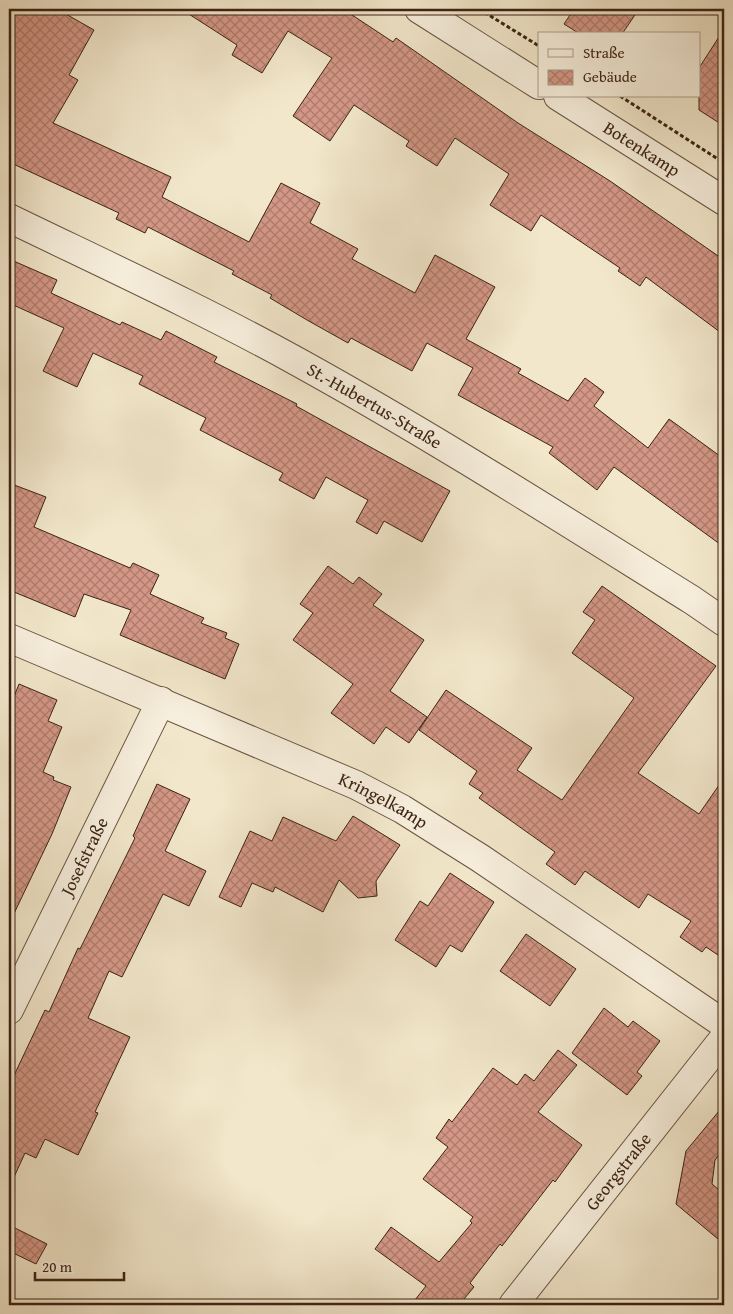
<svg xmlns="http://www.w3.org/2000/svg" width="733" height="1314" font-family="'Gentium Book Plus',serif">
	<style>
		.building { fill: url(#building-cross-hatch); stroke: #3c2314 }
		.lines { fill: none; stroke-linecap: round; stroke-linejoin: round }
		.minor-casing { stroke: #6a5442; stroke-width: 30 }
		.path { stroke: #3c2314; stroke-width: 3; stroke-dasharray: 4 2.5; stroke-linecap: butt }
		.minor { stroke: #f7efdd; stroke-width: 28 }
		.labels { text-anchor: middle; stroke-width: 5; stroke-linejoin: round; paint-order: stroke }
		.street-label { font-size: 18px; fill: #3c2314; stroke: #f7efdd }
	</style>
	<defs>
		<pattern id="building-cross-hatch" width="8" height="8" patternUnits="userSpaceOnUse" patternTransform="scale(1.25)"><rect width="8" height="8" fill="#d49786"/><path d="M0 0l8 8M0 8l8-8" fill="none" stroke="#ad7b6c"/></pattern>
	</defs>
	<rect width="100%" height="100%" fill="#f2e7cb"/>
	<filter id="stains"><feTurbulence type="fractalNoise" baseFrequency=".004" numOctaves="4"/><feColorMatrix values="0 0 0 0 .2 0 0 0 0 .09 0 0 0 0 .02 0 0 0 .5 -.17"/></filter>
	<radialGradient id="worn" r=".72"><stop offset=".6" stop-color="#630" stop-opacity="0"/><stop offset="1" stop-color="#630" stop-opacity=".3"/></radialGradient>
	<g class="building">
		<polygon points="9,9 57,9 94,30 69,75 78,80 53,123 171,177 162,197 249,242 281,183 320,203 310,223 358,249 352,259 415,293 435,255 495,287 466,339 521,369 518,373 568,401 585,378 604,392 594,406 648,448 669,419 724,459 724,547 614,467 597,490 549,453 553,447 458,395 473,368 427,343 412,371 351,338 348,343 307,320 270,298 272,295 232,274 234,271 148,227 145,233 116,219 119,213 9,162"/>
		<polygon points="181,9 343,9 393,42 396,38 518,123 610,181 724,260 724,335 646,277 640,286 618,271 620,268 541,215 531,231 490,205 509,174 455,138 437,166 406,146 409,141 354,105 330,141 293,116 332,58 288,31 262,73 232,55 237,45"/>
		<polygon points="574,9 639,9 622,34 580,34 564,24"/>
		<polygon points="724,29 724,126 699,110 699,68"/>
		<polygon points="9,259 57,280 51,293 120,325 122,322 161,340 166,331 217,357 214,362 297,404 296,406 450,491 422,542 384,521 377,534 356,522 368,500 326,477 314,499 279,480 283,473 200,430 206,418 139,384 143,376 93,353 77,387 43,371 64,328 9,303"/>
		<polygon points="9,483 46,497 34,527 130,568 133,563 159,575 150,594 204,618 201,623 227,633 225,638 239,644 225,679 120,635 131,610 84,594 75,617 9,590"/>
		<polygon points="328,566 353,584 359,577 382,594 373,605 424,640 390,691 427,717 409,743 386,727 374,744 331,713 353,684 293,640 313,613 300,604"/>
		<polygon points="602,586 716,666 638,773 699,814 724,778 724,959 706,947 702,952 680,937 691,921 648,894 639,908 585,871 575,885 546,864 555,852 479,798 483,793 469,784 477,771 419,730 446,690 532,748 517,770 562,800 634,698 572,653 595,620 583,612"/>
		<polygon points="19,684 57,700 48,721 62,727 43,772 54,777 53,780 71,787 52,834 9,924 9,709"/>
		<polygon points="157,784 190,799 165,851 206,871 189,906 163,894 122,977 109,971 88,1018 130,1037 95,1112 98,1113 78,1155 45,1139 36,1158 25,1153 9,1188 9,1086 45,1010 49,1012 78,948 80,949 135,838 133,836"/>
		<polygon points="353,816 400,845 376,881 377,896 358,898 339,880 323,912 275,887 273,892 252,883 241,907 219,897 250,831 272,841 283,817 336,841"/>
		<polygon points="450,873 494,902 462,952 450,945 436,967 395,940 420,901 428,906"/>
		<polygon points="526,934 576,969 550,1006 500,971"/>
		<polygon points="604,1008 628,1027 633,1021 660,1041 637,1072 642,1076 627,1095 572,1053"/>
		<polygon points="558,1050 577,1065 538,1112 582,1145 555,1182 553,1180 502,1246 500,1244 470,1283 474,1287 459,1305 411,1305 426,1286 375,1249 391,1227 439,1262 472,1223 470,1221 473,1217 423,1179 448,1147 436,1138 449,1119 452,1122 493,1068 517,1085 525,1074 534,1081"/>
		<polygon points="724,1105 724,1149 715,1160 712,1184 724,1194 724,1244 676,1204 686,1151"/>
		<polygon points="9,1225 47,1244 36,1264 9,1251"/>
	</g>
	<g class="lines">
		<defs>
			<g id="minor">
				<polyline points="419,9 539,85"/>
				<path id="s1" d="M558,96L724,201"/>
				<path id="s2" d="M9,218C106,265 204,310 298,362C432,436 562,519 692,600L724,622"/>
				<path id="s3" d="M9,638L356,785L402,809L480,858L724,1024"/>
				<path id="s4" d="M9,1010L161,701"/>
				<path id="s5" d="M513,1305L724,1038"/>
			</g>
		</defs>
		<use href="#minor" class="minor-casing"/>
		<g class="path">
			<polyline points="479,9 539,46"/>
			<polyline points="620,96 724,163"/>
		</g>
		<use href="#minor" class="minor"/>
	</g>
	<g class="labels">
		<g class="street-label">
			<text dy="6" stroke="none"><textPath href="#s1" startOffset="99">Botenkamp</textPath></text>
			<text dy="6" stroke="none"><textPath href="#s2" startOffset="411">St.-Hubertus-Straße</textPath></text>
			<text dy="6" stroke="none"><textPath href="#s3" startOffset="408">Kringelkamp</textPath></text>
			<text dy="6" stroke="none"><textPath href="#s4" startOffset="171">Josefstraße</textPath></text>
			<text dy="6" stroke="none"><textPath href="#s5" startOffset="170">Georgstraße</textPath></text>
		</g>
	</g>
	<rect width="733" height="1314" fill="none" stroke="#f2e7cb" stroke-width="30"/>
	<rect x="10" y="10" width="713" height="1294" fill="none" stroke="#3c2314" stroke-width="2.5"/>
	<rect x="15" y="15" width="703" height="1284" fill="none" stroke="#3c2314"/>
	<rect x="538" y="32" width="162" height="65" fill="#f7efdd" stroke="#ac9d8d"/>
	<rect x="548" y="49" width="25" height="8" fill="#f7efdd" stroke="#ac9d8d"/>
	<text x="583" y="58" font-size="15" fill="#3c2314">Straße</text>
	<rect x="548" y="70" width="25" height="15" fill="url(#building-cross-hatch)" stroke="#ac9d8d"/>
	<text x="583" y="82" font-size="15" fill="#3c2314">Gebäude</text>
	<path d="M35 1272v8h89v-8" fill="none" stroke="#3c2314" stroke-width="2.5"/>
	<text x="42" y="1272" font-size="15" fill="#3c2314" stroke="#f7efdd" stroke-width="4" paint-order="stroke">20 m</text>
	<rect width="100%" height="100%" filter="url(#stains)"/>
	<rect width="100%" height="100%" fill="url(#worn)"/>
</svg>
